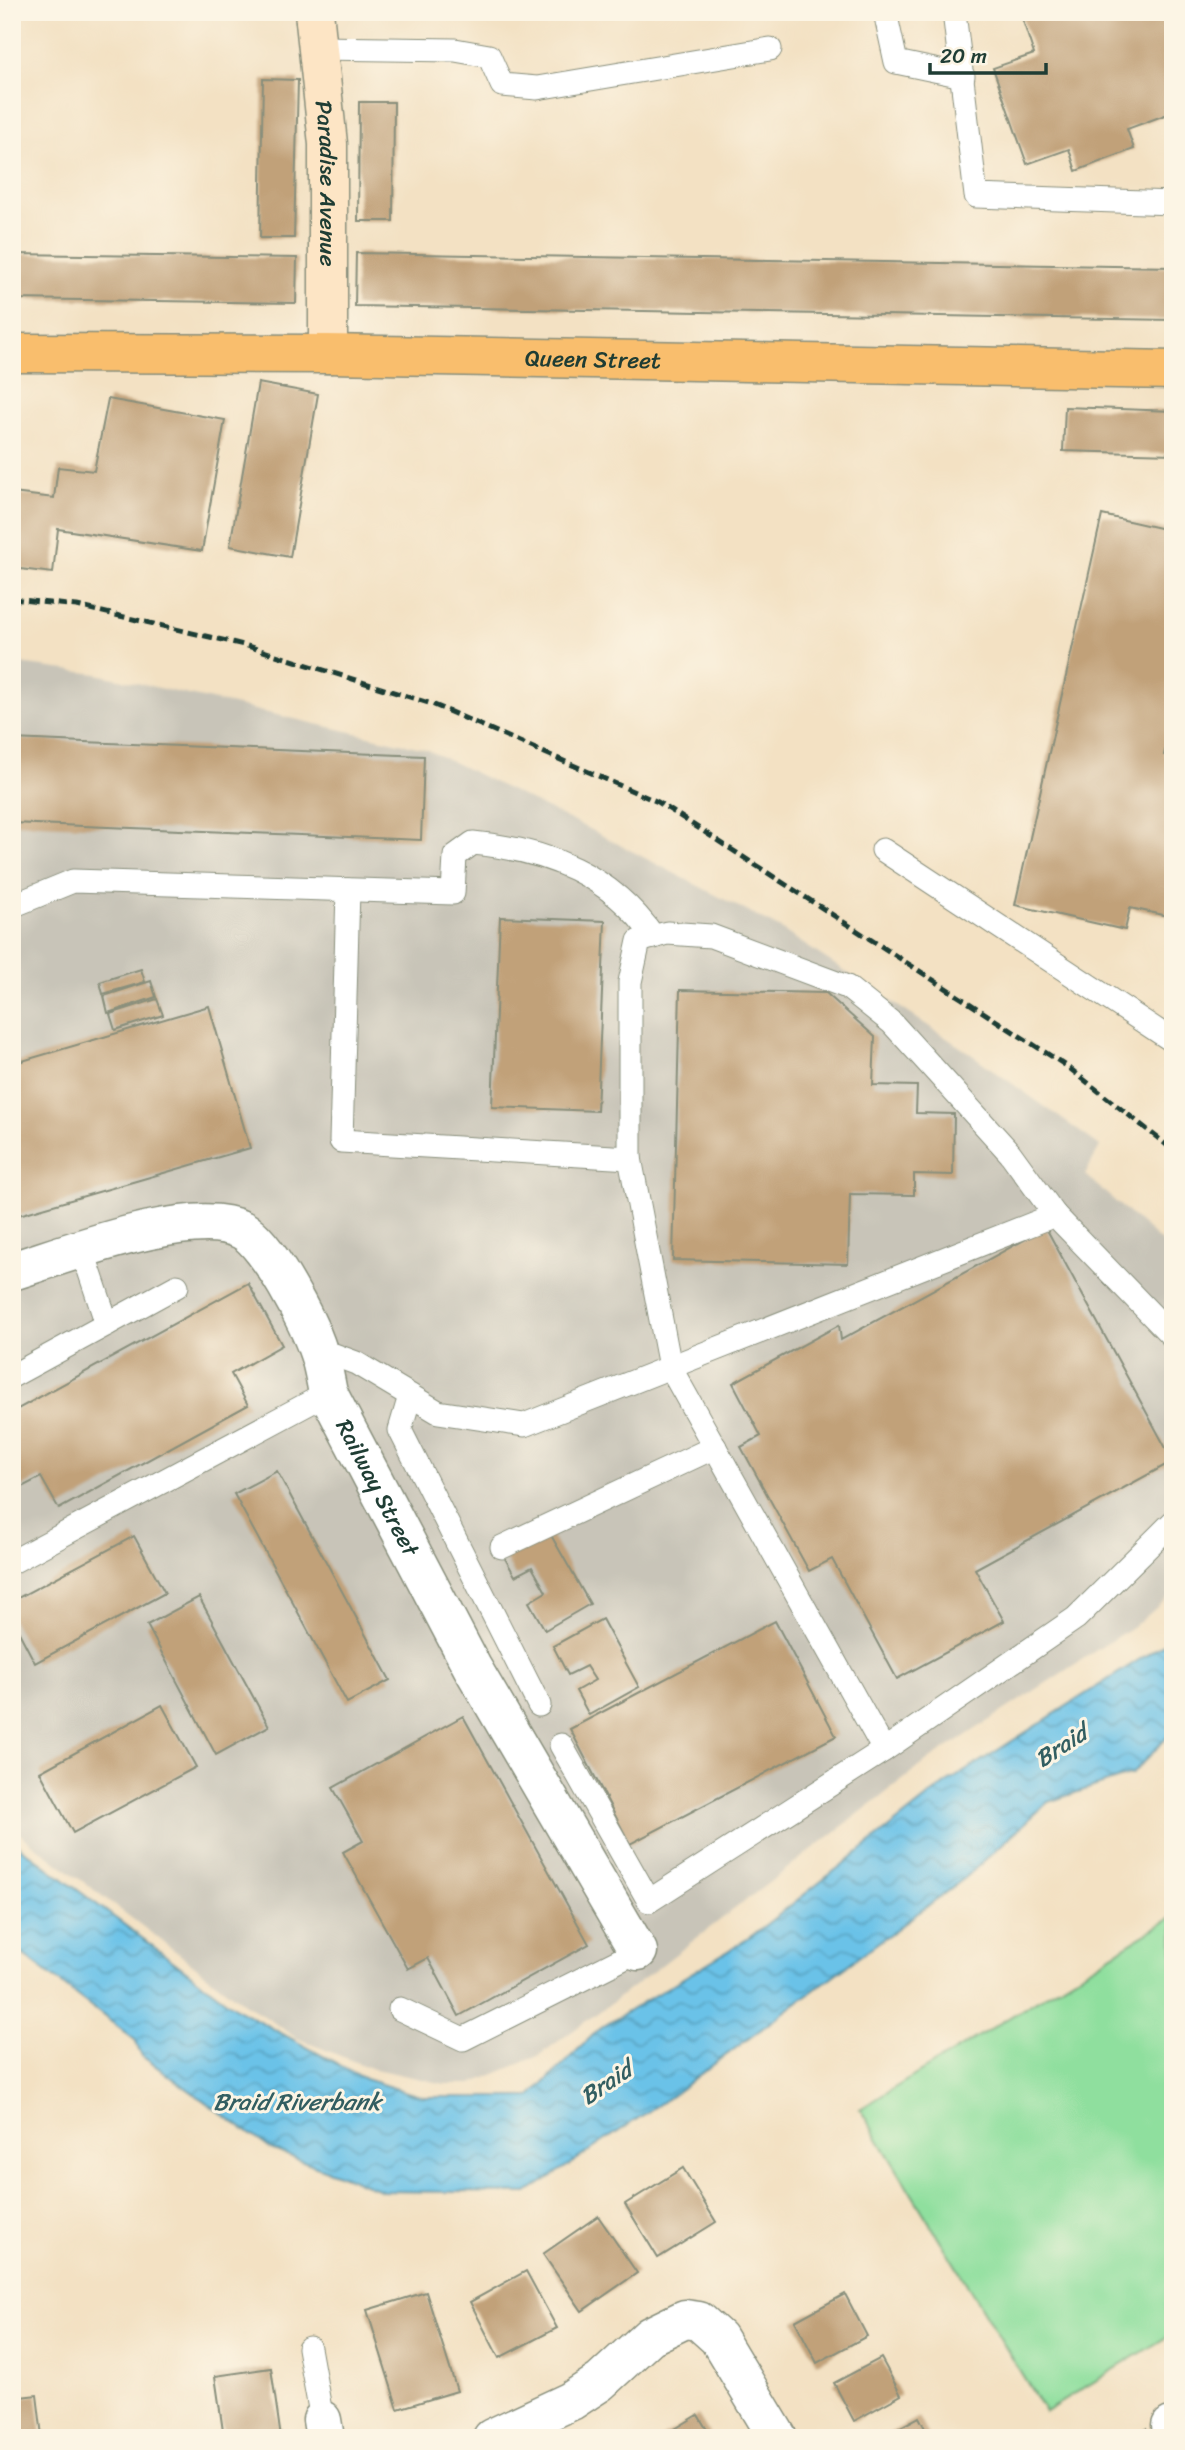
<svg xmlns="http://www.w3.org/2000/svg" width="1185" height="2450" font-family="Sriracha,sans-serif">
	<style>
		.industrial { fill: #c8c4b8 }
		.pitch { fill: #8fdf9e; stroke: #578e69; stroke-width: 2 }
		.water { fill: url(#water-waves); stroke: #44808e; stroke-width: 2 }
		.building { fill: #c1a179 }
		.lines { fill: none; stroke-linecap: round; stroke-linejoin: round }
		.lane-casing { stroke: #898f7c; stroke-width: 25 }
		.street-casing { stroke: #898f7c; stroke-width: 41 }
		.secondary-casing { stroke: #898f7c; stroke-width: 41 }
		.primary-casing { stroke: #898f7c; stroke-width: 41 }
		.lane { stroke: #fff; stroke-width: 23 }
		.street { stroke: #fff; stroke-width: 38 }
		.secondary { stroke: #fde5c5; stroke-width: 38 }
		.primary { stroke: #f9be6d; stroke-width: 38 }
		.rail { stroke: #1f3d34; stroke-width: 5; stroke-dasharray: 10 5; stroke-linecap: butt }
		.labels { text-anchor: middle; stroke-width: 6; stroke-linejoin: round; paint-order: stroke }
		.street-label { font-size: 23px; fill: #1f3d34; stroke: #fcf5e5 }
		.water-label { font-size: 24px; font-style: italic; fill: #325e61; stroke: #fcf5e5 }
	</style>
	<defs>
		<pattern id="water-waves" width="16" height="10" patternUnits="userSpaceOnUse" patternTransform="scale(1.75)"><rect width="16" height="10" fill="#6ac2e8"/><path d="M0 5q4-4 8 0t8 0" fill="none" stroke="#579fbd"/></pattern>
	</defs>
	<rect width="100%" height="100%" fill="#fcf5e5"/>
	<filter id="ink" filterUnits="userSpaceOnUse"><feTurbulence type="fractalNoise" baseFrequency=".0143" numOctaves="2"/><feDisplacementMap in="SourceGraphic" scale="14" xChannelSelector="R" yChannelSelector="G"/><feConvolveMatrix kernelMatrix="1 2 1 2 8 2 1 2 1" color-interpolation-filters="sRGB"/></filter>
	<filter id="wash" filterUnits="userSpaceOnUse"><feTurbulence type="fractalNoise" baseFrequency=".00686" numOctaves="4" result="noise"/><feDisplacementMap in="SourceGraphic" scale="28" xChannelSelector="R" yChannelSelector="G"/><feGaussianBlur stdDeviation="1.57" result="paint"/><feColorMatrix in="noise" values="0 0 0 0 0 0 0 0 0 0 0 0 0 0 0 0 0 1.4 0 .05"/><feComposite in="paint" operator="in"/></filter>
	<g filter="url(#wash)">
		<rect width="100%" height="100%" fill="#f3e1c3"/>
		<polygon class="industrial" points="12,663 97,674 426,749 597,833 779,928 968,1052 1100,1146 1085,1175 1173,1252 1173,1593 1141,1621 930,1759 629,1990 538,2056 472,2084 445,2084 370,2068 299,2039 244,2003 12,1828"/>
		<polygon class="pitch" points="1173,1917 1173,2333 1045,2412 860,2109"/>
		<polygon class="water" points="1173,1638 1173,1731 1132,1774 1048,1802 965,1878 671,2096 527,2193 383,2191 271,2149 142,2056 135,2040 12,1946 12,1841 237,2009 365,2079 423,2097 530,2097 599,2029 749,1938 945,1784"/>
		<g id="blocks">
			<g class="building">
				<polygon points="516,12 546,12 546,14 517,18"/>
				<polygon points="1020,12 1173,12 1173,112 1127,129 1134,149 1076,171 1069,149 1027,164 993,68 1034,54"/>
				<polygon points="263,79 298,80 294,238 260,238"/>
				<polygon points="359,102 394,102 393,221 358,221"/>
				<polygon points="356,253 1173,267 1173,320 355,306"/>
				<polygon points="12,254 297,258 296,303 12,299"/>
				<polygon points="258,383 318,394 290,557 230,546"/>
				<polygon points="108,399 225,420 202,551 58,529 53,573 12,568 12,493 54,498 58,467 94,471"/>
				<polygon points="1065,407 1173,411 1173,454 1063,451"/>
				<polygon points="1102,515 1173,531 1173,716 1164,755 1173,757 1173,917 1130,908 1125,930 1015,905"/>
				<polygon points="12,739 424,756 421,840 12,823"/>
				<polygon points="500,917 605,921 597,1111 492,1107"/>
				<polygon points="141,969 145,982 103,994 100,982"/>
				<polygon points="151,981 156,997 108,1013 104,996"/>
				<polygon points="680,990 826,993 875,1037 873,1085 917,1086 916,1113 954,1114 953,1175 914,1174 914,1195 850,1194 848,1264 673,1260"/>
				<polygon points="157,999 163,1015 115,1030 110,1014"/>
				<polygon points="209,1006 250,1148 12,1217 12,1064"/>
				<polygon points="1046,1228 1173,1461 975,1569 1004,1621 897,1679 832,1559 809,1571 741,1447 761,1436 733,1383 839,1325 841,1340"/>
				<polygon points="248,1283 282,1345 231,1374 248,1405 59,1509 41,1477 12,1492 12,1412"/>
				<polygon points="277,1471 390,1680 347,1703 234,1494"/>
				<polygon points="548,1530 590,1604 545,1630 529,1602 546,1592 532,1567 515,1576 503,1555"/>
				<polygon points="134,1536 165,1593 35,1663 12,1619 12,1601"/>
				<polygon points="199,1597 269,1726 216,1755 147,1625"/>
				<polygon points="602,1619 639,1687 589,1715 576,1691 595,1680 586,1666 568,1675 553,1646"/>
				<polygon points="775,1621 836,1736 630,1844 570,1729"/>
				<polygon points="162,1705 196,1767 73,1833 40,1772"/>
				<polygon points="463,1716 589,1944 459,2016 428,1958 408,1969 343,1852 363,1841 333,1788"/>
				<polygon points="683,2168 716,2222 658,2258 625,2204"/>
				<polygon points="598,2216 637,2273 582,2311 543,2254"/>
				<polygon points="526,2271 557,2328 499,2358 470,2302"/>
				<polygon points="426,2292 457,2391 398,2409 367,2310"/>
				<polygon points="845,2294 867,2336 817,2363 795,2321"/>
				<polygon points="881,2358 901,2395 854,2421 834,2383"/>
				<polygon points="271,2368 281,2438 224,2438 215,2376"/>
				<polygon points="37,2395 42,2436 64,2433 65,2438 12,2438 12,2398"/>
				<polygon points="698,2415 712,2438 660,2438"/>
				<polygon points="919,2417 930,2438 880,2438"/>
				<polygon points="1146,2429 1152,2438 1133,2438"/>
			</g>
		</g>
	</g>
	<g filter="url(#ink)">
		<use href="#blocks" fill-opacity="0" stroke="#898f7c" stroke-width="2"/>
		<g class="lines">
			<defs>
				<g id="lane">
					<polyline points="885,12 896,62 963,76"/>
					<polyline points="954,12 976,196 1173,203"/>
					<polyline points="318,48 455,50 489,56 502,85 537,88 770,49"/>
					<polyline points="883,850 1173,1041"/>
					<polyline points="348,890 341,1141 630,1158 670,1367 884,1750"/>
					<path d="M12,906L73,881L453,893L455,856L473,843C547,850 610,874 654,937"/>
					<polyline points="630,1158 630,982 639,941 667,933 711,936 847,987 892,1023 1010,1153 1055,1215"/>
					<polyline points="82,1249 107,1324"/>
					<polyline points="318,1349 356,1363 438,1412 524,1425 1055,1215 1173,1337"/>
					<polyline points="12,1376 177,1286"/>
					<polyline points="410,1396 400,1430 539,1705"/>
					<polyline points="502,1547 715,1447"/>
					<polyline points="12,1562 328,1393"/>
					<polyline points="561,1745 649,1901 884,1750 1076,1618 1173,1522"/>
					<polyline points="400,2009 463,2039 638,1951"/>
					<polyline points="309,2348 322,2420"/>
				</g>
				<g id="street">
					<path id="s1" d="M12,1271C64,1255 193,1205 242,1230C267,1242 309,1323 318,1351C323,1364 325,1379 328,1393L472,1667L638,1951"/>
					<polyline points="322,2420 325,2438"/>
					<polyline points="1171,2426 1173,2428"/>
					<polyline points="492,2438 571,2401 600,2382 650,2336 685,2319 699,2321 718,2338 778,2438"/>
				</g>
				<g id="secondary">
					<path id="s2" d="M314,12L328,144V354"/>
				</g>
				<g id="primary">
					<path id="s3" d="M12,353L328,354L1173,370"/>
				</g>
			</defs>
			<use href="#lane" class="lane-casing"/>
			<use href="#street" class="street-casing"/>
			<use href="#secondary" class="secondary-casing"/>
			<use href="#primary" class="primary-casing"/>
			<use href="#lane" class="lane"/>
			<use href="#street" class="street"/>
			<use href="#secondary" class="secondary"/>
			<use href="#primary" class="primary"/>
			<polyline class="rail" points="12,599 77,606 244,645 432,704 658,802 1068,1067 1173,1150"/>
		</g>
	</g>
	<g class="labels">
		<g class="street-label">
			<text dy="8" stroke="none"><textPath href="#s2" startOffset="172">Paradise Avenue</textPath></text>
			<text dy="8" stroke="none"><textPath href="#s3" startOffset="581">Queen Street</textPath></text>
			<text dy="8" stroke="none"><textPath href="#s1" startOffset="532">Railway Street</textPath></text>
		</g>
		<g class="water-label">
			<text transform="translate(1061 1746) rotate(-33)" y="8">Braid</text>
			<text transform="translate(606 2083) rotate(-34)" y="8">Braid</text>
			<text x="297" y="2110">Braid Riverbank</text>
		</g>
	</g>
	<rect width="1185" height="2450" fill="none" stroke="#fcf5e5" stroke-width="42"/>
	<path d="M930 63v10h116v-10" fill="none" stroke="#1f3d34" stroke-width="3.5"/>
	<text x="940" y="63" font-size="21" fill="#1f3d34" stroke="#fcf5e5" stroke-width="5" paint-order="stroke">20 m</text>
</svg>
